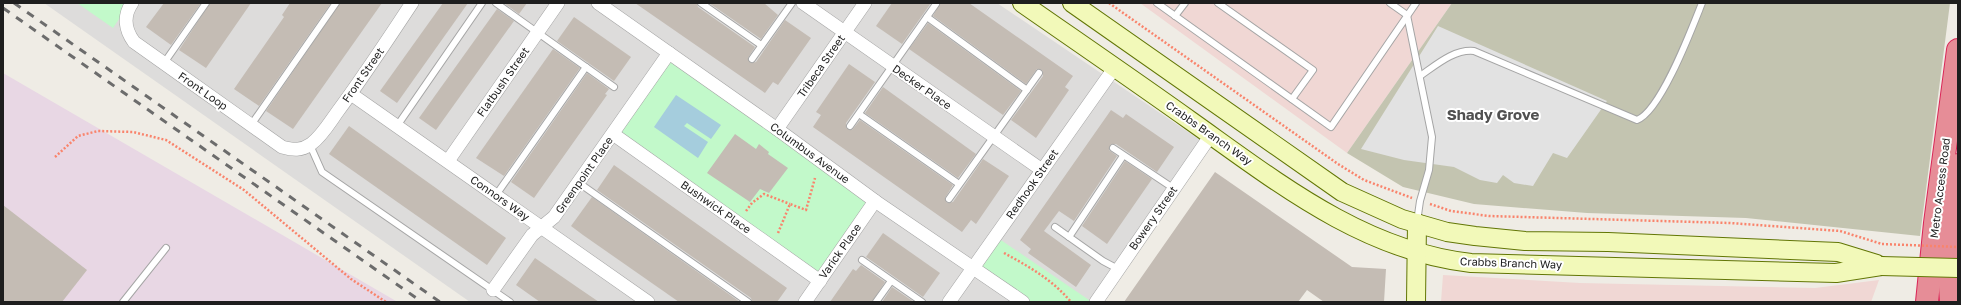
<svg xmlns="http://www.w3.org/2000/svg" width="1961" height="305" font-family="'Golos Text',sans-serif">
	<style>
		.residential { fill: #dddcdb }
		.commercial { fill: #f0d7d4 }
		.industrial { fill: #e8d7e4 }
		.construction { fill: #c3c4b0 }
		.park { fill: #c2f9ca }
		.parking { fill: #e2e2e2 }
		.water { fill: #a5cddd }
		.building { fill: #c4bcb4 }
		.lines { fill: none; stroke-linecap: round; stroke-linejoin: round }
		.lane-casing { stroke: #a5a5a5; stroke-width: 8 }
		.street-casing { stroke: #a5a5a5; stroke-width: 14 }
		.secondary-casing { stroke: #627605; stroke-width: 20 }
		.highway-casing { stroke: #da2557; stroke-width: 24 }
		.path { stroke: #f9846c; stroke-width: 2.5; stroke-dasharray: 2 2; stroke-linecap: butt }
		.lane { stroke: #fff; stroke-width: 6 }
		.street { stroke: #fff; stroke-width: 13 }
		.secondary { stroke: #f2f9b9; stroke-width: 18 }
		.highway { stroke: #e68d97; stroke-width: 22 }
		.rail { stroke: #6c6c6c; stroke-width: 3; stroke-dasharray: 8 8; stroke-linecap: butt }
		.secondary-bridge-casing { stroke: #627605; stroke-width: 20; stroke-linecap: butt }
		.path-bridge { stroke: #f9846c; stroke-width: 2.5; stroke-dasharray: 2 2; stroke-linecap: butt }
		.secondary-bridge { stroke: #f2f9b9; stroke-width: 18 }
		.labels { text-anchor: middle; stroke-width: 4; stroke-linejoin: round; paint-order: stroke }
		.street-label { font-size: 11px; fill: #1e1e1e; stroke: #fff }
		.district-label { font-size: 15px; font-weight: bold; fill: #515151; stroke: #fff }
	</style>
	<rect width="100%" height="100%" fill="#efece5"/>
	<polygon class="residential" points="44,3 997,3 1200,140 1094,302 470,302"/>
	<g class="commercial">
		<polygon points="1140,3 1452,3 1347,153"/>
		<polygon points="1443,275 1580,283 1815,288 1879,280 1871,302 1441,302"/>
	</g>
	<polygon class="industrial" points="3,73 396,301 397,302 3,302"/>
	<polygon class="construction" points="1452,3 1950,3 1920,236 1746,218 1587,213 1474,204 1403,187 1347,153"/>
	<g class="park">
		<polygon points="77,3 130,3 113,28"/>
		<polygon points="669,56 872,201 820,281 615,133"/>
		<polygon points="995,236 1092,302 1023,302 973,267"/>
	</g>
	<polygon class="parking" points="1438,26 1607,101 1567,158 1553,153 1533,186 1514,183 1503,175 1497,183 1480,180 1454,167 1404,160 1361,149"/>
	<polygon class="water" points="676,95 721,125 711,139 687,123 684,126 708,142 698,158 654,127"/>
	<g class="building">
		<polygon points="164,3 201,3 171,45 146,27"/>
		<polygon points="210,3 251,3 206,68 179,50"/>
		<polygon points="290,3 331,3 259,106 234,89 284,17 282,15"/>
		<polygon points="340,3 382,3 293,129 266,111"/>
		<polygon points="443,3 468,3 397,103 380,91"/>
		<polygon points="504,3 527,3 519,14"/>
		<polygon points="635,3 697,3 698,7 755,47 748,58 751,63 756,62 785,20 811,38 778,85 773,82 765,93"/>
		<polygon points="709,3 764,3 778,15 761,39"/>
		<polygon points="892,3 931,3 902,44 876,26"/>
		<polygon points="940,3 969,3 1073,76 1065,87 1069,90 1036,138 1011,120 1043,76 1043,71 1037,69 1026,84 933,16"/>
		<polygon points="497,9 514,21 436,130 419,118"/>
		<polygon points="574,17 631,57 614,81 557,41"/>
		<polygon points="928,23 1021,91 1003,115 909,49"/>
		<polygon points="553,49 580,68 504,176 476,158"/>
		<polygon points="849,64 875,82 846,123 846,128 852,130 860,120 953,185 945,198 947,203 953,202 983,159 1009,176 976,224 971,220 962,232 813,127 821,115 816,112"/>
		<polygon points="587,73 609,89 605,94 607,95 534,198 511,182"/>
		<polygon points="883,87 976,154 958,178 865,113"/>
		<polygon points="1111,110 1123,118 1126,114 1174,147 1157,172 1116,144 1111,144 1109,150 1117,156 1074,221 1059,211 1044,231 1091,265 1076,287 1028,253 1031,249 1020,240"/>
		<polygon points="349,126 506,238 487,265 329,154"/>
		<polygon points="735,134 756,149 759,144 769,152 768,154 788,168 769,193 760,189 750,202 707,173"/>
		<polygon points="1125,161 1152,179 1107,244 1082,226"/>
		<polygon points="614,165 787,288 777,302 752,302 751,298 597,190"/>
		<polygon points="1215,172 1352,267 1386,269 1384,302 1324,302 1307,290 1298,302 1124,302"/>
		<polygon points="592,197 740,302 679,302 583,235 571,226"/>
		<polygon points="3,205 87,270 62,302 3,302"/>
		<polygon points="883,233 940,273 923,297 866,257"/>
		<polygon points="535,258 577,287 599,302 540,302 516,285"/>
		<polygon points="861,265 885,282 872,302 830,302 853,269 856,271"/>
		<polygon points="892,287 914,302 882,302"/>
	</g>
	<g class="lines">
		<defs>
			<g id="lane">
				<polyline points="496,3 614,87"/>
				<polyline points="701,3 761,45"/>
				<polyline points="1157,3 1331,127 1416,3"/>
				<polyline points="1218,3 1313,70 1292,99"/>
				<polyline points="1390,3 1407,15 1432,137 1429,170 1420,201 1417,222"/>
				<polyline points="1175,16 1185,3"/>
				<polyline points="927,17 1027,90"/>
				<polyline points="752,59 792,3"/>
				<polyline points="164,63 206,3"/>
				<path d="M1420,76C1436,65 1454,49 1474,51L1637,120C1661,111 1692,28 1702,3"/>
				<polyline points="859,114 959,184"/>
				<polyline points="251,125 336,3"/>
				<polyline points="397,126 482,3"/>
				<polyline points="850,126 936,4"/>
				<polyline points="310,145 322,172 510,302"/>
				<polyline points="1113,148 1173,188"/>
				<polyline points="579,183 748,302"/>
				<polyline points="496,195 586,67"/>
				<polyline points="949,199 1039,73"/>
				<polyline points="1055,227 1103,261 1118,269"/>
				<polyline points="1069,237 1123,156"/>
				<polyline points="862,260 922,302"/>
				<polyline points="123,302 166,248"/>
				<polyline points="876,302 891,281"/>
			</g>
			<g id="street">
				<path d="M132,3C123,16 125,30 134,42L282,147C293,150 301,151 311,144C322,136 330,122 338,111C364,76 388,39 412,3"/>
				<polyline points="598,3 777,129 875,201 1023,302"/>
				<polyline points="803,3 1042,170"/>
				<polyline points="351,94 648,302"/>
				<polyline points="777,129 865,3"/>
				<polyline points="613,134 820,281"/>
				<polyline points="448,161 558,3"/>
				<polyline points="493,290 532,235 554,217 669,53"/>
				<polyline points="805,302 875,201"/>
				<polyline points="949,302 1115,67"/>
				<polyline points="1096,302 1211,135"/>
			</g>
			<g id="secondary">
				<path d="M1022,3C1078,42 1135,81 1191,121C1277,182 1363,251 1471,263L1836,273L1881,266"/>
				<polyline points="1072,3 1342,192 1402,219 1447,232 1475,236 1525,241 1608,242 1838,252 1877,264"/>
				<polyline points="1416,302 1417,223"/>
			</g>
			<g id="highway">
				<polyline points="1927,302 1935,223 1958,50"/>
				<path d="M1951,302C1947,257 1953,210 1958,165"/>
			</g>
		</defs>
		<use href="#lane" class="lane-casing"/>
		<use href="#street" class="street-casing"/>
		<use href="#secondary" class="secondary-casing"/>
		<use href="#highway" class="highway-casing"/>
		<g class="path">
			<polyline points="1109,3 1338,164 1364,180 1412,198"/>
			<polyline points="55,157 78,136 98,131 133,132 166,140 244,190 351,279 386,302"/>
			<polyline points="1430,204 1451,211 1489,216 1730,223 1840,231 1882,244"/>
			<polyline points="746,211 752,203 764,194 790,204"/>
			<polyline points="778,233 790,204 806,210 815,178"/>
			<path d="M1004,253C1028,266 1053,280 1071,302"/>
		</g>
		<use href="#lane" class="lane"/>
		<use href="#street" class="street"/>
		<use href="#secondary" class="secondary"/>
		<use href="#highway" class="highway"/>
		<g class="rail">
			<polyline points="14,3 440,302"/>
			<polyline points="3,8 422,302"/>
		</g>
		<defs>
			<polyline id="secondary-bridge" points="1881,266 1958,268"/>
		</defs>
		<use href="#secondary-bridge" class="secondary-bridge-casing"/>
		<polyline class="path-bridge" points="1882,244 1958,247"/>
		<use href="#secondary-bridge" class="secondary-bridge"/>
	</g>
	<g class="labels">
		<g class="street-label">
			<text transform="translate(821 66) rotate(-55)" y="4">Tribeca Street</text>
			<text transform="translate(363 75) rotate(-55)" y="4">Front Street</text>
			<text transform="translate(503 82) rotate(-55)" y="4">Flatbush Street</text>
			<text transform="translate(922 87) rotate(35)" y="4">Decker Place</text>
			<text transform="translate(203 91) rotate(35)" y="4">Front Loop</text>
			<text transform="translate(1209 133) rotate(35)" y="4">Crabbs Branch Way</text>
			<text transform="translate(810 153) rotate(36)" y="4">Columbus Avenue</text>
			<text transform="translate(584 175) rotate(-55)" y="4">Greenpoint Place</text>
			<text transform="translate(1032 184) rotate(-55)" y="4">Redhook Street</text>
			<text transform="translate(1940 188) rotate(-83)" y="4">Metro Access Road</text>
			<text transform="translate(500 198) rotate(35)" y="4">Connors Way</text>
			<text transform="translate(716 207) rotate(35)" y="4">Bushwick Place</text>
			<text transform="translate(1153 218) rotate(-55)" y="4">Bowery Street</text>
			<text transform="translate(840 251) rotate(-55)" y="4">Varick Place</text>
			<text transform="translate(1511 263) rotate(2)" y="4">Crabbs Branch Way</text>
		</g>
		<g class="district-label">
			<text x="1493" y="120">Shady Grove</text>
		</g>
	</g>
	<rect width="1961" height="305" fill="none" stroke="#1e1e1e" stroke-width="8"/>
</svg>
